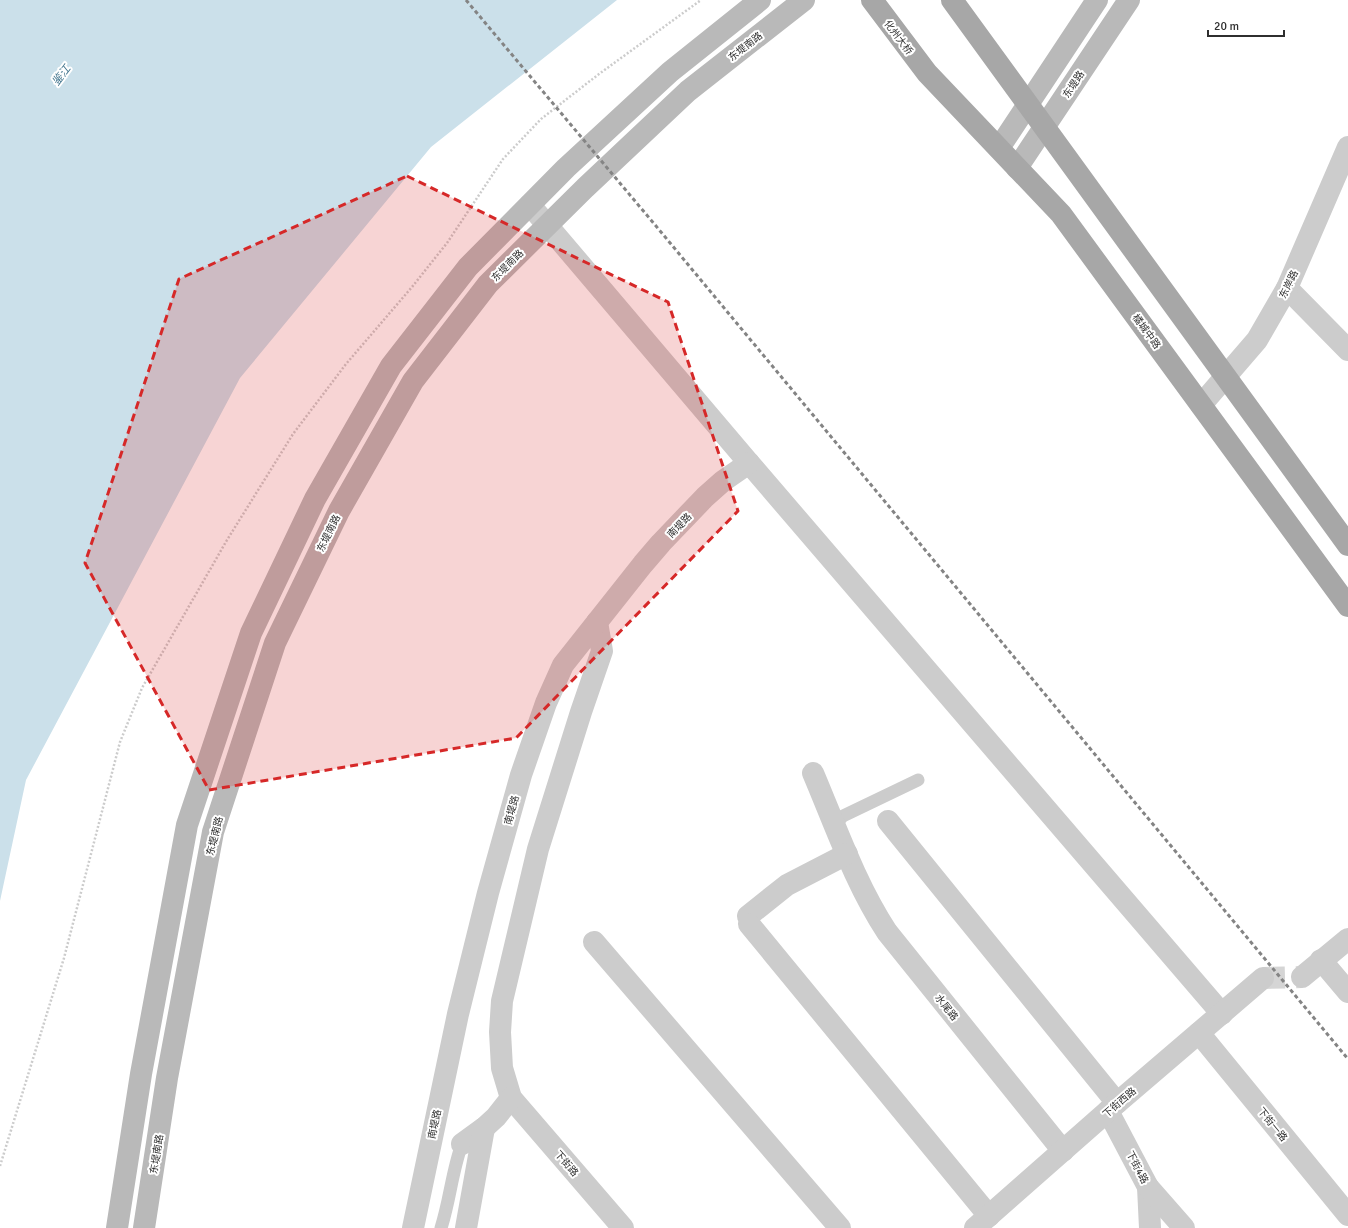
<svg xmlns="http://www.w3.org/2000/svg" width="1348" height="1228" font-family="Signika,'Noto Sans SC',sans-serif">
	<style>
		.water { fill: #cbe0ea }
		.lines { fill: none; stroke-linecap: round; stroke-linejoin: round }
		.tertiary-tunnel { stroke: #d5d5d5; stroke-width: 22; stroke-dasharray: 22 11; stroke-linecap: butt }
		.path { stroke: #ccc; stroke-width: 2.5; stroke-dasharray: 2 2; stroke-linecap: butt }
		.service { stroke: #ccc; stroke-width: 13 }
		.minor { stroke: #ccc; stroke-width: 22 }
		.tertiary { stroke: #ccc; stroke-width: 22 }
		.secondary { stroke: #b9b9b9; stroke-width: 22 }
		.primary { stroke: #a7a7a7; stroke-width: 22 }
		.rail { stroke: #848484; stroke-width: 3; stroke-dasharray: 4 3; stroke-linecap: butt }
		.marked { fill: #d62828; fill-opacity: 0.2; stroke: #d62828; stroke-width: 3; stroke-dasharray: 8 5; stroke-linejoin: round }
		.labels { text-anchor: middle; stroke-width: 4; stroke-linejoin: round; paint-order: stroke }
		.street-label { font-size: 10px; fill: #2f2f2f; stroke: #fff }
		.water-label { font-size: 11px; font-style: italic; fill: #41748d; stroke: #fff }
	</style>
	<rect width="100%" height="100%" fill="#fff"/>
	<polygon class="water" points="0,0 617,0 431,147 240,378 26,780 0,901"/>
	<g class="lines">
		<polyline class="tertiary-tunnel" points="1263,978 1302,977"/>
		<polyline class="path" points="0,1166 64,958 120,742 142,688 227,540 293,434 346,364 412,287 447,243 503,159 541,119 599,74 701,0"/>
		<g class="service">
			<polyline points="837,829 837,822 843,816 918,780"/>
			<path d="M441,1228C450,1200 452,1171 462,1144"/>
		</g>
		<g class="minor">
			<polyline points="530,205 749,463 1222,1014"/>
			<polyline points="1287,288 1348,350"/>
			<polyline points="1201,405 1257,340 1287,288 1348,147"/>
			<polyline points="597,622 602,651 581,712 538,849 502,1001 500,1032 502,1068 511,1098 623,1228"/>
			<path d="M813,773C836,827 855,883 887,932L1063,1151"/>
			<polyline points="888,821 1117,1103"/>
			<polyline points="748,916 787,885 847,854"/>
			<polyline points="749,924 989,1216"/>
			<polyline points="594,942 840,1228"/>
			<polyline points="1321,960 1348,992"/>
			<polyline points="1199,1033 1348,1215"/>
			<polyline points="1108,1111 1148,1187 1150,1228"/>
			<polyline points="462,1144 484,1128 496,1117 511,1098"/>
			<polyline points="1148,1187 1184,1228"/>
			<polyline points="413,1228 458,1014 488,893 521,775 546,703 563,665 643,564 661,543 705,497 723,481 749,463"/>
			<polyline points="466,1228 484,1128"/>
		</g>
		<g class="tertiary">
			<polyline points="1302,977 1348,939"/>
			<polyline points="975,1228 1117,1103 1263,978"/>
		</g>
		<g class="secondary">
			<polyline points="999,148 1097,0"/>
			<polyline points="1017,168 1129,0"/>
			<polyline points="117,1228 141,1074 187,825 251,633 315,499 391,366 468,267 566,168 670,72 760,0"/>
			<polyline points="144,1228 167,1078 213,832 275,643 339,511 413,381 488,284 585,188 688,91 804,0"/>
		</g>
		<g class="primary">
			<polyline points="872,0 927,73 1061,214 1348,606"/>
			<polyline points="952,0 1348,545"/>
		</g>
		<polyline class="rail" points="466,0 656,226 1348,1059"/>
	</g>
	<path class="marked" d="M407,176L668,302L738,511L516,738L209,790L85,563L179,279Z"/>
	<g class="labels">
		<g class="street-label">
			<text transform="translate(899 37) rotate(53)" y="4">化州大桥</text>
			<text transform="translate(745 46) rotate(-38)" y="4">东堤南路</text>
			<text transform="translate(1073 84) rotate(-56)" y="4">东堤路</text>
			<text transform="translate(507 265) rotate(-45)" y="4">东堤南路</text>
			<text transform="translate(1288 284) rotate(-64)" y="4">东岸路</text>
			<text transform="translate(1147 331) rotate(54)" y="4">橘城中路</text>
			<text transform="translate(679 525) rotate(-46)" y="4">南堤路</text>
			<text transform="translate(328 533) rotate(-64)" y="4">东堤南路</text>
			<text transform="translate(511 810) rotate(-75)" y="4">南堤路</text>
			<text transform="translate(214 836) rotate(-76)" y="4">东堤南路</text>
			<text transform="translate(947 1007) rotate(51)" y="4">水尾路</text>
			<text transform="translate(1119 1102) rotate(-41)" y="4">下街西路</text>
			<text transform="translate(434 1124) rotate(-78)" y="4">南堤路</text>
			<text transform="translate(1273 1124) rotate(51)" y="4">下街一路</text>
			<text transform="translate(156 1154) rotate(-81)" y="4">东堤南路</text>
			<text transform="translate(567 1163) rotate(49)" y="4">下街路</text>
			<text transform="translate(1138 1167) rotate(62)" y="4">下街4路</text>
		</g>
		<g class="water-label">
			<text transform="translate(61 75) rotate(-53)" y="4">鉴江</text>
		</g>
	</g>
	<path d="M1208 30v6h76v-6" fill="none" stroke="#2f2f2f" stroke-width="2"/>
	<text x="1214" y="30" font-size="12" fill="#2f2f2f" stroke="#ffffff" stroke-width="3" paint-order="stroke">20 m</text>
</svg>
